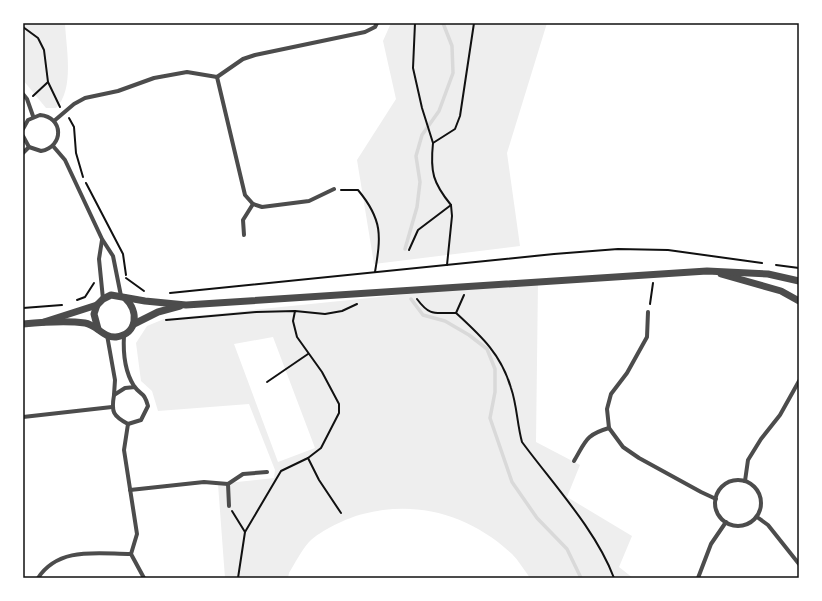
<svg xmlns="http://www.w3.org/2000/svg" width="822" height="601" font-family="'Sofia Sans Condensed',sans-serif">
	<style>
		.green { fill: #eee; fill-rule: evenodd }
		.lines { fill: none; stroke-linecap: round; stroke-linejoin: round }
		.stream { stroke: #d9d9d9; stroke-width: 3.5 }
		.path { stroke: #111; stroke-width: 2 }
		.minor { stroke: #4c4c4c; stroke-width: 4 }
		.tertiary { stroke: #4c4c4c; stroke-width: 7 }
		.neatline { fill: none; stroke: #111; stroke-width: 1.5 }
	</style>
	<rect width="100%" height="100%" fill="#fff"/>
	<g class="green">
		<path d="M23,23H65C66,48 75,89 56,108H46L23,80Z"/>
		<polygon points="391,23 547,23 507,153 520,246 374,264 357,160 396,99 383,41"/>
		<path d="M538,281L536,442L580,465L567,497L632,536L619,567L633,578H530C524,570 519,561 512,554C470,515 417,500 363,514C347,518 321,530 309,542C301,551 295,563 289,573L288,578H225L218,484L274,478L275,470L249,404L158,411L152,391L141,381L136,343L147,326L164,319ZM273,337L315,448L278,462L234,344Z"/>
	</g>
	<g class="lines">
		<g class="stream">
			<polyline points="405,249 417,207 420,182 416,156 422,135 439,111 453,73 452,46 443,23"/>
			<polyline points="411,299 423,315 445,321 469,335 487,349 495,369 495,392 490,418 512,482 537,518 567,549 581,578"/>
		</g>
		<g class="path">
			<polyline points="415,23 413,68 422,108 433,143"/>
			<polyline points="23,27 38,38 44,50 48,82 60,107"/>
			<polyline points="33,96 48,82"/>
			<polyline points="69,118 74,127 76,153 83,177"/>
			<polyline points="86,183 123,254 126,275"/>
			<path d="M341,190H358C383,220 381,236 375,272"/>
			<path d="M409,250L418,230L451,205C433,183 430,172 433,143L455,129L460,116L474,23"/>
			<polyline points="447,265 452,216 451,205"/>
			<polyline points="776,265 799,268"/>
			<polyline points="126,278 144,291"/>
			<polyline points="170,293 554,254 618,249 668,250 762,263"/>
			<path d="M417,299C431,318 436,312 456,313C481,336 501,354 511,388C517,405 517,424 522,442C553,484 596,530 614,578"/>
			<polyline points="77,300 85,297 94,283"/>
			<polyline points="650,304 653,283"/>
			<polyline points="23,308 62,305"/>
			<polyline points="456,313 464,295"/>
			<polyline points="166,320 256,312 295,311 325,314 342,311 357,304"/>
			<polyline points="267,382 308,354"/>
			<polyline points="308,458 319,480 341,513"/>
			<polyline points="232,511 245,532"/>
			<polyline points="238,578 245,532 281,471 308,458 321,448 339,413 339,404 322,372 297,337 293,321 295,311"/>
		</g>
		<g class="minor">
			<polyline points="217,77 245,195 253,204 262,207 309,201 334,189"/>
			<polyline points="23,94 27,99 33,116"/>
			<polyline points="54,121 74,104 85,98 118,91 154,78 187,72 217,77 243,59 255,55 365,32 375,27 377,23"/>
			<path d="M23,129L28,120L40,115C64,117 64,147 41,151L29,147L23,136"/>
			<polyline points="53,146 65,160 102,239 113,256 121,296"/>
			<polyline points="23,153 29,147"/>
			<polyline points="244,235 243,220 253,204"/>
			<polyline points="102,240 99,259 103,299"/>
			<polyline points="648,312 647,337 627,373 611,394 607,409 609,428 623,447 639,458 701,492 716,499"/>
			<polyline points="107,335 115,380 114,395"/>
			<path d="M124,335C123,352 125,372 134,386C141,396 144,391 148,406L141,420L128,424C113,416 111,412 114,395L125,388L135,387"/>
			<polyline points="23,417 112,407"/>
			<polyline points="128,424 124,450 137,534 131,554 144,578"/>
			<path d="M574,461C586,441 585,435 609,428"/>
			<circle cx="738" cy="503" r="23"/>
			<polyline points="745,481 748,460 761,439 780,415 799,381"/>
			<polyline points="130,490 204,482 228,484"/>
			<polyline points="229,506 228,484 243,474 267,472"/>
			<polyline points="757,517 768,525 799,564"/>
			<path d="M38,578C59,546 98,554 131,554"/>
			<polyline points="698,578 711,544 726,522"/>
		</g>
		<g class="tertiary">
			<polyline points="721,274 781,291 799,301"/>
			<polyline points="97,305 94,314 98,329"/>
			<polyline points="44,322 97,305 103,299 111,295 145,301 186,305 707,271 768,274 799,281"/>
			<path d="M23,324C43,322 65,320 85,323C97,325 103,338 116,337C138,334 139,311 125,298"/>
			<polyline points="134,324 158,312 180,306"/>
		</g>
	</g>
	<rect width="822" height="601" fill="none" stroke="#ffffff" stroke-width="48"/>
	<rect x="24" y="24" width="774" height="553" class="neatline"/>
</svg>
